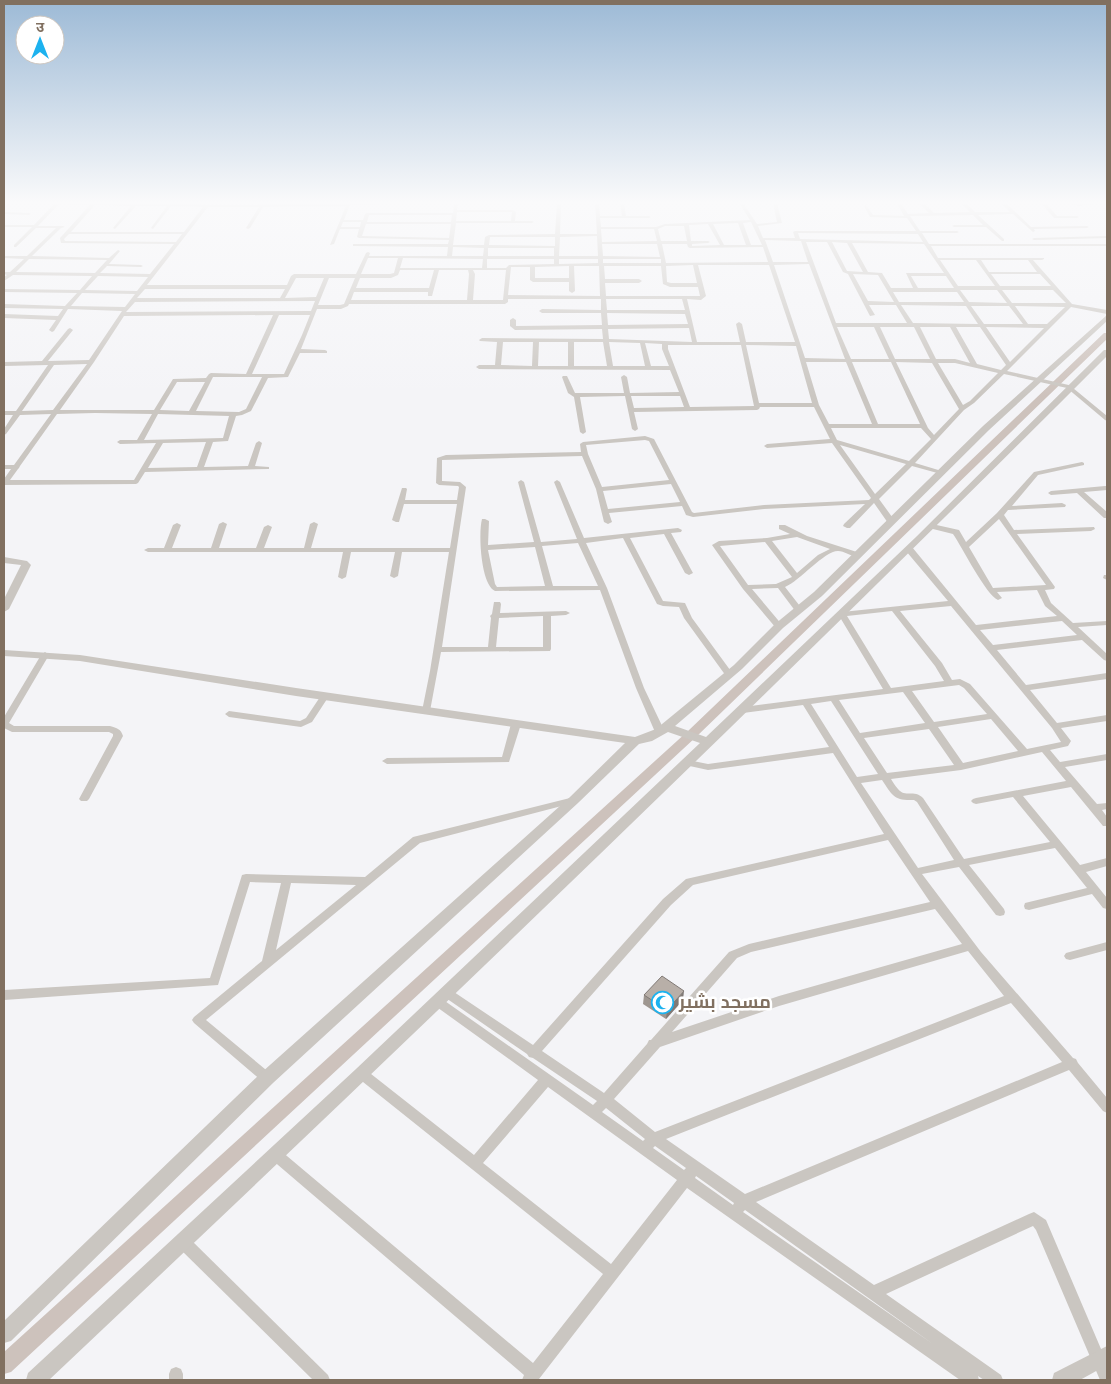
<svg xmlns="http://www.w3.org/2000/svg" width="1111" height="1384" font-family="'Work Sans',Cairo,'Noto Sans Devanagari',sans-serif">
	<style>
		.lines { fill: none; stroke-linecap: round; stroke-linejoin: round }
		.canal { fill: #cdc2bc; fill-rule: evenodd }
		.minor { fill: #cac6c1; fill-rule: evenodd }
		.tertiary { fill: #cac6c1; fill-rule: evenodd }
		.wall { fill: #9e9690 }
		.shaded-wall { fill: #817a76 }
		.building { fill: #b8afa8; stroke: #817a76 }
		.labels { text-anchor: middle; stroke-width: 5; stroke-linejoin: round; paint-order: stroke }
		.near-poi-label { font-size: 18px; font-weight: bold; fill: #817060; stroke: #fff; text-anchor: start }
	</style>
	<rect width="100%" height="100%" fill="#f4f4f7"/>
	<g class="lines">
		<polygon class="canal" points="1104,333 1107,333 1107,339 696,737 11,1372 4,1374 4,1352 688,731"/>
		<g class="minor">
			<path d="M55,203L232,205L428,203L350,205L344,220H363L365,214L367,213H453L454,203H458L457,210H513L516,212L515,221H532L534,222L532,223H456L453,245H484L485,237L489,235L555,234L557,203H561L560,234H597L595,203H599L600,216H622L620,203H624L626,216H649L651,217L649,218H600L601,227H656L665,224L750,220L739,203H743L757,224L777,222L773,203H777L782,223L758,226L763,238H795L793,232L795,231H916L907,218L870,217L864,206L866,205L873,215L904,216L897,203H901L908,214L929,213L919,203H924L934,213L970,212L961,203H966L975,212H1010L1001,203H1006L1031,227L1087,226L1089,227L1087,228L1034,229L1035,231L1033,232L1013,214L978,215L1004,239V241H1002L986,227H954L952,226L954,225H983L973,215L910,216L920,231H957L959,232L957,233H922L929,244H1107V246H931L938,258H1044V259L1042,260H1033L1072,304L1107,310V314L1071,307L1007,371L1073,386V388L1107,416V421L1105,420L1067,388L1004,374L974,403L964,410L915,463L945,472V474H941L912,466L879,499L895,521L894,523H888L874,503L850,528H847L843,526L844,524L865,504L764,509L693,517L686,515L682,506L609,513L612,522L608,524L604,522L596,489L582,456L442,460V481L460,482L466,487L442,647H488L491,618L490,616L492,614L494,602H500L501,604L500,613L566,611L570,613L566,615L551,616V649L550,651L441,652L430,711L426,714L422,711L430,671L449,552H402L398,576L394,578L390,576L395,552H351L346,577L342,579L338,577L343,552H148L144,550L148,548H164L173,525L177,523L181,525L172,548H211L219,524L223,522L227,524L219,548H256L264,527L268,525L272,527L264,548H304L310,524L314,522L318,524L311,548H450L457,504H404L399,522H396L392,520L402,488H406L407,489L405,500H457L459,487L458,486L439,485L436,483L437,458L446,455L581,452L580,444L583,442L645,436L654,439L692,512L694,513L764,505L869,500L871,498L832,443L767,448L764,446L767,444L830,439L814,407H760L759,409L757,410L634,412L638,429L635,431L632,429L625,396L580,397L586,432L583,434L580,432L574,397L568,393L562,377L563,376H567L575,393H624L621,377L624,375L627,377L630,393L679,392L670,370L479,369L476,367L479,365H495L497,342L480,341L479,340L482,338L603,339L602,329L515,330L510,326V320L513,318L516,320V326L602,325L601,313H542L539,311L542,309L601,310V299H508V302L505,304H349L348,306L341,309H317L301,349L325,350L327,351V353H300L288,377L268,378L251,411L242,415L236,416L228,441L213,442L204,467L248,466L256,443L259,441L262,443L255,466L269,467V469L145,472L138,483L136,484L4,485V479L11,469H4V465H14L51,414L20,415L6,434L4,435V429L13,415H4V411H16L48,365L4,366V362L42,361L68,329L70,328L73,330L48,361L89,360L122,311L68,309L54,331L52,332L49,330L56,320L4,318V314L58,316L63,309L4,308V304L65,306L77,293L4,292V289L80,290L92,276L13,275L4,281V277L7,275L4,274V272H10L24,259L4,258V256H27L56,228H36L16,247H14V245L32,227H4V225H34ZM59,204L90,205L60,238L61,243L174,244L150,274L100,273L107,266L141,267L143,266L141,265L109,264L120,251L118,250L109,258L32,256L61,228L65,227L63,226H38ZM95,205L131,206L113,228L115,229L136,206H167L151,228L153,229L171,206L203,207L184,232H71ZM346,206L330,245L334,244L340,229H359L357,237L359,238L449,240L448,244H353V246L448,247L447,256H369L370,253L368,252L366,253L356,274H294L291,276L287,285H147L208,207H259L246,228L248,229L250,228L263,207ZM457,212H512L511,221H456ZM369,215H452L451,222H367ZM343,222H361L360,227H341ZM751,222L762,245H751L743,223ZM738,223L746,245H724L713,224ZM366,224H451L449,238L362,236ZM708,224L720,245L692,246V244L708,243L710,242L708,241H691L689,225ZM665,226H684L687,241H661L658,229ZM601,229H654L657,241L602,242ZM798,233L918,234L923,242L800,239ZM69,234H182L176,242L65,241L64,239ZM597,236L598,256H559L560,237ZM490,237H555V246L489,245ZM765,240L801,241L808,262H773ZM806,242H827L843,272L848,274L870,316L875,315L869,305H896L907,323H836ZM832,242L847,243L863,272L847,271ZM852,243L924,244L944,273H906L913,288H891L882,273L868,272ZM602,244H657L660,257L603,256ZM662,244H687L688,247L690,248L763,247L768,262L666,263ZM453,247L484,248L483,256H452ZM488,248H554V256H488ZM368,258H398L394,273L390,274H361ZM403,258L483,259L482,268H400ZM29,259L107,260L95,273L16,272ZM487,259H554V264L509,265L506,268H487ZM559,259H598V263L559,264ZM603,259H661V263H603ZM940,260H976L995,286H958ZM981,260H1028L1037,272H989ZM809,264L845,359L805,358L774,265ZM693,265L697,283H671L667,282L666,266ZM698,265H769L795,342H746L742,324L739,322L736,324L740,342H697L687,299L701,300L706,296ZM569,266V278H535V267ZM574,266H599L600,296L508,295L511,267H530V280L533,282H569V291L572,293L575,291ZM604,266H661L663,284L670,287H698L700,296H606L605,283H639L642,281L639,279H605ZM400,270H434L429,288H356L360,278H391L398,275ZM439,270H468L469,274L467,300H351L354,292H428V296H432ZM473,270H506L503,300H473L475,274ZM853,274L878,275L894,302L868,301ZM991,274H1040L1051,286H1000ZM98,276L148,277L137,291L85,290ZM911,276H946L954,288H918ZM296,278H324L316,297L285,298ZM329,278H355L344,304L340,305H318ZM145,289H285L280,298H137ZM960,290H997L1007,303L969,302ZM1002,290H1053L1066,303H1012ZM893,292H957L964,302H899ZM82,293L135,294L125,307L71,306ZM606,299H682L685,310H607ZM315,301L311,311L126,312L135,302ZM901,305L966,306L978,324L913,323ZM971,306H1009L1023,324H984ZM1015,306L1065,307L1047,324H1028ZM607,313L685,314L688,324L608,325ZM273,315L246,374L211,373L209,374L206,378L173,379L154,410H60L94,362L124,316ZM279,315H310L302,335L284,374H252ZM837,327H874L889,359H851ZM880,327H914L930,359H895ZM920,327H950L970,363L955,359H936ZM956,327H980L1006,365L1001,370L977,364ZM986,327L1044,328L1010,362ZM689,328L692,342L609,339L608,329ZM503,342H533L532,366L501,365ZM539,342H568V366H538ZM574,342H603L607,366H574ZM609,342L640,343L645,366H613ZM645,343L662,344V349L669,366H651ZM668,345H741L754,406L690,407L668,349ZM746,345L796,346L812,403H759ZM806,362H846L872,424H829L819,405ZM852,362H891L920,424H878ZM896,362L932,363L959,409L934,435L928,428ZM938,363H955L998,373L970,401L963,405ZM87,364L53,410L22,411L54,365ZM213,377H262L246,409L239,412L196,411ZM177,382H205L189,411L160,410ZM631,396H680L684,407L634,408ZM95,413L152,414L137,440H120L117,442L120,444L156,443L134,480H10L18,469L19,468L20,466L57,414ZM158,414L229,416L223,438L144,440ZM831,428H921L931,439L909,461L837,440ZM645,440L649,441L669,480L602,487L588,454L586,445ZM206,442L197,467L148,468L163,443ZM840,445L906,464L875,494ZM671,484L680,502L608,509L603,491ZM543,616V647H496L499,618Z"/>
			<polygon points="1041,203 1046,203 1057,216 1077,216 1079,217 1077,218 1054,218"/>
			<polygon points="1068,203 1101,203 1079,206"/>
			<polygon points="4,212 29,213 31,214 29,215 4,214"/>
			<polygon points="1107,236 1107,238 1034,240 1032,239 1034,238"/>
			<path d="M1082,462L1084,463V465L1038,475L1012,506L1062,503L1066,505L1065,507L1008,510L1004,515L1014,530L1094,527L1095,529L1091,531L1017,534L1055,587L1054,589L1045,590L1051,603L1073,623L1107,621V625L1078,627L1107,654V661L1104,660L1082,640L997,650L1026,685L1107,673V679L1030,690L1057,723L1107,715V721L1061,728L1071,741L1068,746L1050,750L1060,762L1107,754V760L1065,767L1097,804L1107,803V809L1102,810L1107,817V826H1103L1071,787L1023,796L1080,865L1107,858V866L1086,872L1107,898V909L1103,908L1092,894L1029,910L1025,909L1024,906L1025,903L1087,888L1055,848L969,865L1004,909L1005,912L1004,915L1000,916L996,915L959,867L922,874L981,952L1073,1058L1076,1059L1078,1063L1107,1098V1113L1103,1111L1069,1070L756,1202L874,1285L1029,1214L1034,1212L1046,1220L1107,1363V1380H1100L1036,1230L1033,1226L886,1294L1001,1375L1003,1380H984L978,1376L979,1380H960L687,1188L539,1379L522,1380L524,1375L271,1159L270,1155L271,1151L276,1149L281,1151L533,1363L603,1274L358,1078L356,1074L358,1070L362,1069L366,1070L474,1155L538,1080L434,1005L432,1002L434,999L438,997L442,999L593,1105L597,1101L533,1058L529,1057L527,1054L443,996L441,993L443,990L447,988L451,990L533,1045L663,899L686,879L884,834L833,753L708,770L685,765L683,763L688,760L708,764L829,747L803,705L743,713L739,710L743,707L883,689L838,614L842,612L948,601L906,551V547H912L976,625L1057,616L1045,606L1037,590L997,592L1002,598L998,600C986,595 962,547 953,534L929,528L928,526L932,524L959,530L966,542L997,513L1034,472ZM999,519L1046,585L993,588L969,547ZM951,606L1052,728L1061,742L1027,749L970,684L960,679L952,680L942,663L900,611ZM892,611L935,666L944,681L891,688L847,616ZM1062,621L1077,635L993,645L980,630ZM959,685L964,688L987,714L934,722L912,691ZM903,692L925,723L860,733L839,700ZM831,701L878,774L857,777L811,704ZM991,719L1018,751L963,763L938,727ZM929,729L954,765L887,773L864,738ZM1042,752L1066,781L976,798L973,799L971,801L973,803L976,804L1013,797L1050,842L964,859L923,798C914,789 905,798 898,789C895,786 893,782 891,779L961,770ZM882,780C892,795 894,801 914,800L917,802L954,860L918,868L861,783ZM888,840L930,902L749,944L729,952L651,1040H649L647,1044L604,1093L542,1051L671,905L693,885ZM935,909L962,944L779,996L672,1032L737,958L751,952ZM968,951L1004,996L655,1132L614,1099L660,1047L779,1006ZM1011,1003L1062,1062L745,1194L666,1139ZM548,1087L677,1180L611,1264L483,1163ZM606,1108L645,1139L643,1141L602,1112ZM655,1146L686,1168L684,1170L653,1148ZM696,1176L734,1203L733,1205L695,1178ZM745,1210L933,1344L743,1212Z"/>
			<path d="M521,480L524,482L541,542L577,539L554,482L557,480L560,482L584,538L678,528L682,530L681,532L671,533L693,573L689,575L685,573L664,534L630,538L663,601L685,603L692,618L733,674L732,676H726L684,618L679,607L663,606L657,604L623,538L586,543L607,588L644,688L665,732L663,734L660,735L655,732L636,688L600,590L495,591C481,585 478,534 482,519H485L489,521L488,545L534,542L518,482ZM578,543L598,586H553L542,546ZM535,547L545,586L497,587L495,584L488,550Z"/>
			<polygon points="1105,486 1107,486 1107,490 1084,492 1107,512 1107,518 1104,518 1077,493 1051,495 1048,493 1051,491"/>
			<path d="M779,525H785L807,536L860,553L861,555L857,557C851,556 844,551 838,551C824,551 800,581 785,587L803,610L802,612H796L778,588L752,589L783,626L779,628H776L743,589L712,545L719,541L767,538L790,534L779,529ZM797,537L830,549L818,555L797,573L772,541ZM765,542L792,577L776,584L748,585L720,546Z"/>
			<polygon points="1104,575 1107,575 1107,580 1103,578"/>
			<path d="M45,652L49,655L9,723L14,726H110C117,728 121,729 123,736L89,799L87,801H81L79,799L113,736V734L109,732H12L4,728V717L41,655Z"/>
			<polygon points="325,693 329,696 312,722 301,727 229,717 225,714 229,711 300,721 306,718 322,694"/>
			<polygon points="516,721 521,724 509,762 387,764 382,761 387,758 502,757 511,724"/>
			<path d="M574,797L577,798L579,800L577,802L420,843L206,1020L271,1074L273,1078L271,1082L267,1083L263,1082L194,1023L192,1020L194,1017L262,961L281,883L250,882L218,985L4,1000V990L210,978L242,875L246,874L365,877L413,837ZM291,883L356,885L276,950Z"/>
			<polygon points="1107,942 1107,950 1070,960 1066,959 1064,956 1066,953"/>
			<polygon points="183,1235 188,1237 328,1375 330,1380 313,1380 178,1247 176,1242 178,1237"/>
			<polygon points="176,1367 181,1369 183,1374 183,1380 169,1380 169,1374 171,1369"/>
		</g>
		<g class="tertiary">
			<path d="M1107,315V321L989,430L822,596L783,628L742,669L675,726L706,737L916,537L1104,350H1107V356C760,703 406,1043 49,1380H26L28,1373L356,1069L700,743L668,732L652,741L639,744L578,803L273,1083L11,1341L4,1343V1321L261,1073L570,797L625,743L296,696L80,661L4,656V650L80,655L296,688L635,737L656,729L734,665L775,624L814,592L983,426Z"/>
			<polygon points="4,557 27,561 31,565 9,609 4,612 4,599 21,565 4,563"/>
			<polygon points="1107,1346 1107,1365 1080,1380 1052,1380 1054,1373"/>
		</g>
	</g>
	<polygon class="wall" points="644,995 683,1000 666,1019 643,1004"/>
	<polygon class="shaded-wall" points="684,991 683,1000 666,1019 667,1010"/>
	<polygon class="building" points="662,976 684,991 667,1010 644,995"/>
	<linearGradient id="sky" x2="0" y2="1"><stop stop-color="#9dbad6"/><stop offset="0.51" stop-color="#fafafb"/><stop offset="1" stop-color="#fafafb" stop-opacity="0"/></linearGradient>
	<rect width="1111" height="397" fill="url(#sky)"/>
	<defs>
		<symbol id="mosque-ring" viewBox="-11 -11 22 22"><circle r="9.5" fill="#fff" stroke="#1cb2ef" stroke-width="1.5"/><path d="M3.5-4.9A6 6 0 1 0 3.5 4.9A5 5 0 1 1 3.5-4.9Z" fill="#1cb2ef"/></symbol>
	</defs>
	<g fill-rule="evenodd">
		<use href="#mosque-ring" x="650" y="990" width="25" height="25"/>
	</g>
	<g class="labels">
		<g class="near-poi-label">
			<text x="679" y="1008">مسجد بشیر</text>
		</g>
	</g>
	<rect width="1111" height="1384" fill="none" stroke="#817060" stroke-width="10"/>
	<g transform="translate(40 40)"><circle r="24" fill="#ffffff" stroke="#cdc6bf"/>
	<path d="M0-4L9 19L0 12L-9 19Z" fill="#1cb2ef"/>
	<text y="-8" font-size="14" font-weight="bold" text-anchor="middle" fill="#817060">उ</text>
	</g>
</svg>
